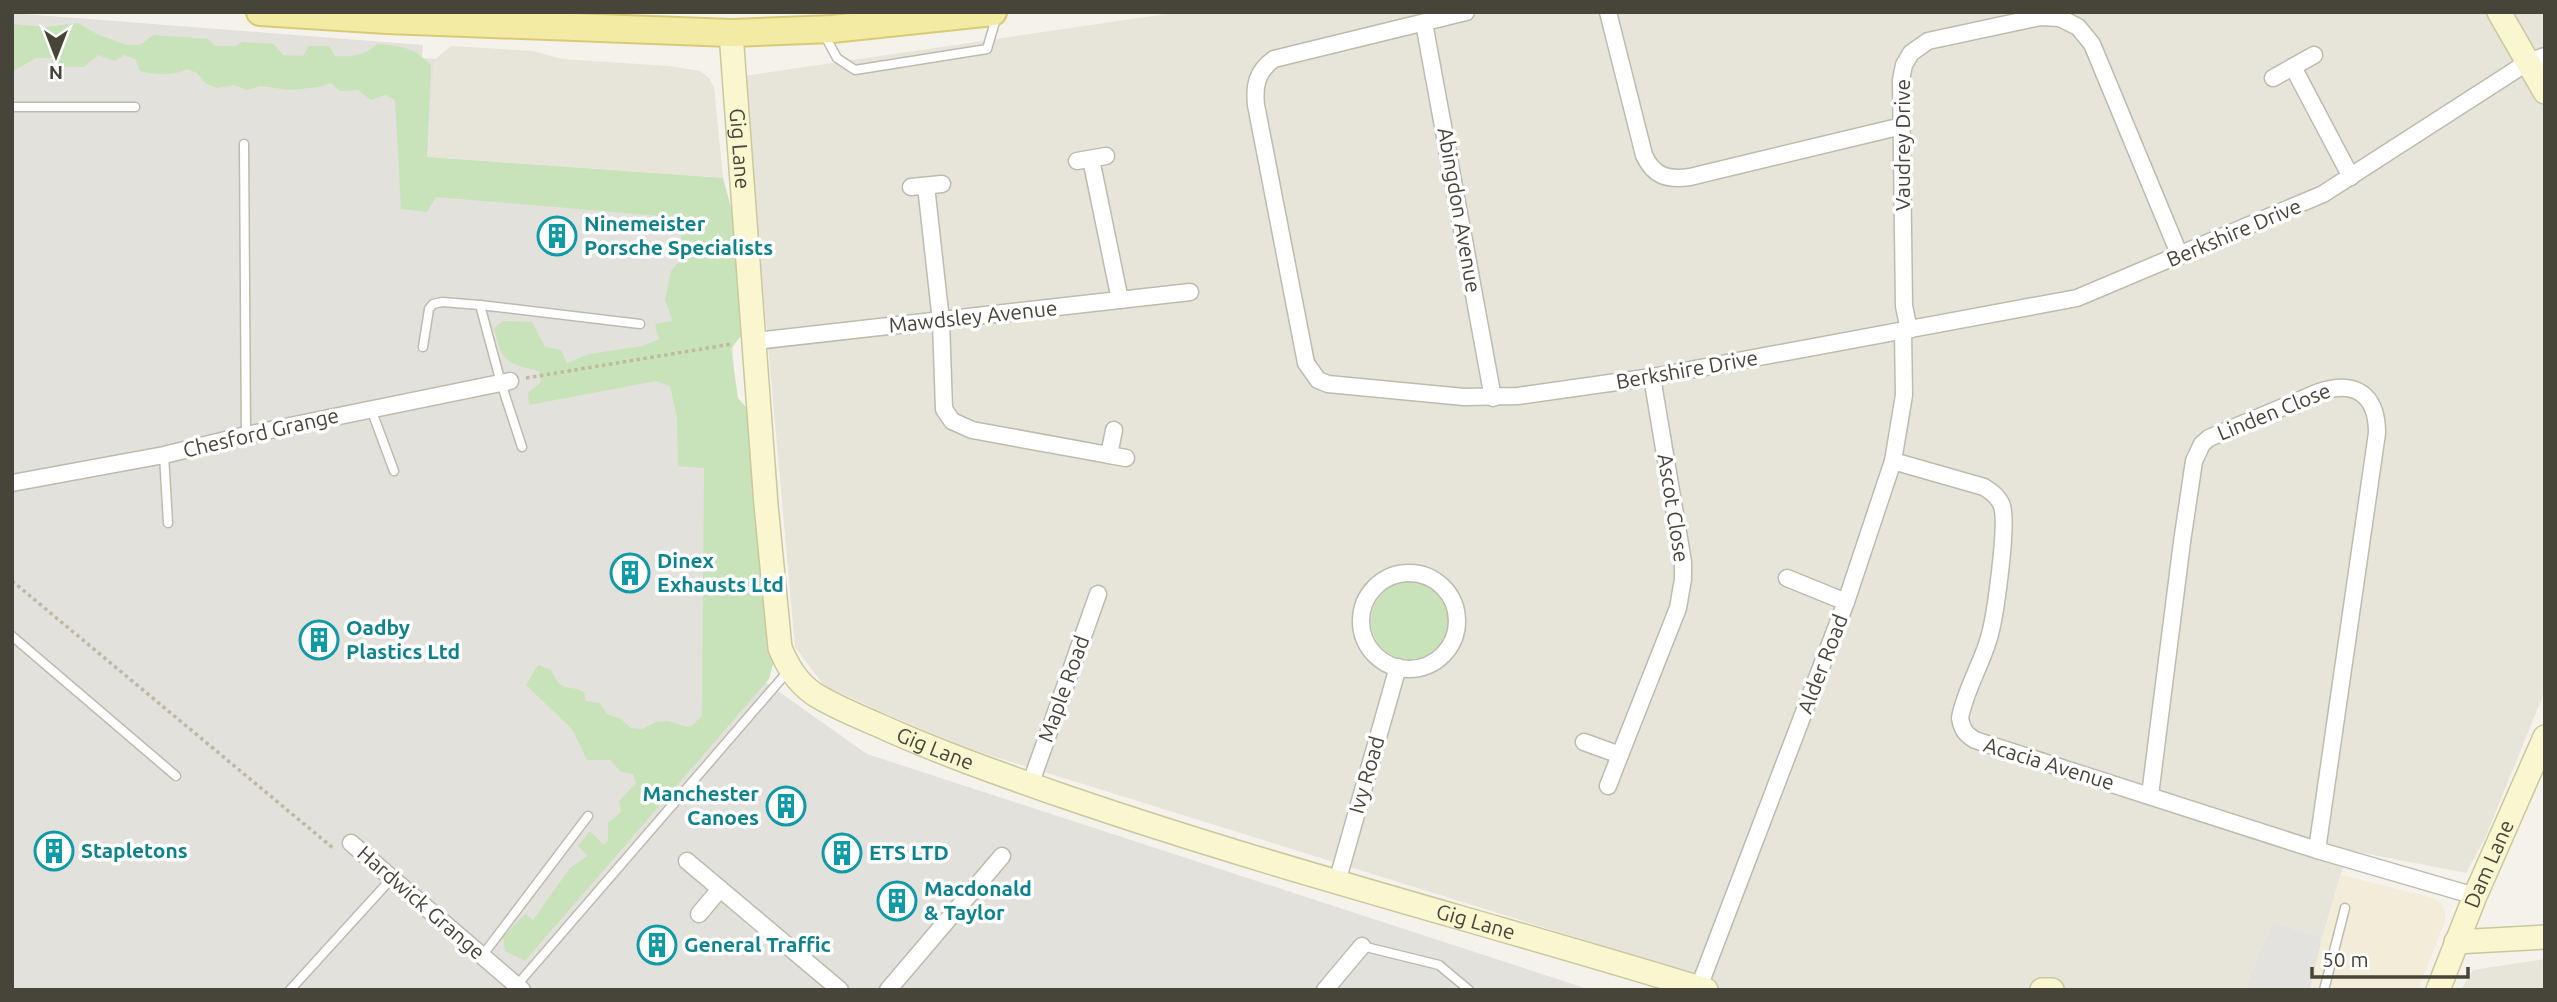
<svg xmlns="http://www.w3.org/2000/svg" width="2557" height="1002" font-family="Ubuntu,sans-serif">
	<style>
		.residential { fill: #e7e5da }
		.commercial { fill: #f3ecd9 }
		.industrial { fill: #e3e1dc }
		.green { fill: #c8e3b9 }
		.parking { fill: #e3e2df }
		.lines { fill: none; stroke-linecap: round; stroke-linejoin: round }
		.lane-casing { stroke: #bebbae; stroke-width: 11 }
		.street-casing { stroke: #bebbae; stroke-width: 19 }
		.secondary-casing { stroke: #cbc79e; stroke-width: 26 }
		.primary-casing { stroke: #d7cb76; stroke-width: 30 }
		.path { stroke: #beb9a1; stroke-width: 3.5; stroke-dasharray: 3.5 3.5; stroke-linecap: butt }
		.lane { stroke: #fff; stroke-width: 8 }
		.street { stroke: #fff; stroke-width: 16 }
		.secondary { stroke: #f9f6d0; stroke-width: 23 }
		.primary { stroke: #f3eaa4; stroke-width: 26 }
		.labels { text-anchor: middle; stroke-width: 7; stroke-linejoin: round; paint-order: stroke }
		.street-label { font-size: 21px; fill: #47443a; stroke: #fff }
		.culture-label { font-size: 21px; font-weight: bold; fill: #0d838f; stroke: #fff; text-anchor: start }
	</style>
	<rect width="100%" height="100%" fill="#f4f2eb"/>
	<g class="residential">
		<polygon points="1179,12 2545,12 2545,684 2542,698 2485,838 2466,873 2348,850 2322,938 2272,922 2244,990 1652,990 1665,965 954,744 824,686 795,647 744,76"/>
		<polygon points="451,46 533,51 562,59 669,66 700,71 709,78 714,87 723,178 427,157 435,59"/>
		<polygon points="2545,959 2545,990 2461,990 2473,970"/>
	</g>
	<polygon class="commercial" points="2341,875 2433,898 2441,904 2445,911 2445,921 2418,990 2244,990 2272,922 2322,938"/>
	<polygon class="industrial" points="12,13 423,45 422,58 435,59 427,157 723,178 751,672 867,754 1591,990 12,990"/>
	<g class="green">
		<path d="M78,23L99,35L127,45H139L154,35L208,39L215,46H236L242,42L274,44L283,55L303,56L309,46H329L335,56C353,57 364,56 377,44C402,46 413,47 431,65L427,157L723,178L738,233L743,333L731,349L738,398L751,413L774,660L769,679L525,961L505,951L503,937L525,914L533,920L570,868L587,856L578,846L590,831L604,845L608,840V823L621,812L619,801L636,783L633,774L621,772L610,760H587L572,729L526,685L538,665L551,670C564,696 564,682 584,692L586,701L600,703L607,714L621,719L631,728L642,729L656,722L668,721L687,727L693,725L702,715L704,468L678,466L677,417L670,386L656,381L529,405L528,393L541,382L539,371C507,364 501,362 494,328L503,321L532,322L545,347L561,350L567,363L589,354L642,346L659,339L655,324L673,321L665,300L671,271L678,263L683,218L436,197L427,212L401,209L395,100L385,95L371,100L358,90L340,91L331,83L319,87L290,90L260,86L247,90L234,85L217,88L205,83L197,73L187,69C174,76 155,75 140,71L135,59L124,55L115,61L98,55L84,67L52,66V58H36L12,72V24L46,27Z"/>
		<circle cx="1410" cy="621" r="39"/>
	</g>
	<polygon class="parking" points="2272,922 2322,938 2310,990 2244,990"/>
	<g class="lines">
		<defs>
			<g id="lane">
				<polyline points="824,34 837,58 855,70 987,49 997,15"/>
				<polyline points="12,107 135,107"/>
				<polyline points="244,144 246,435"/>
				<polyline points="480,305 640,324"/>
				<polyline points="423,347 429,309 433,304 442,302 480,305 501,383 522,447"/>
				<polyline points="371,409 394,471"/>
				<polyline points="164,455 168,523"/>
				<polyline points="12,636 176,776"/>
				<polyline points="1362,946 1439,965 1469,990"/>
				<polyline points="482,956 588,816"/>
				<polyline points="517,985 789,670"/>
				<polyline points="290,990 392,878"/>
				<polyline points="2324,990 2345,908"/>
			</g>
			<g id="street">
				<path d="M1466,12L1274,59C1257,71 1254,85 1256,105L1306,363L1318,380L1328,384L1464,397L1518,396L1652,377L2077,298L2323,194L2528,62L2545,56"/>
				<path d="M1608,12L1644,155C1654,177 1668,180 1690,177L1902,126"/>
				<polyline points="1424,23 1493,398"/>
				<polyline points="2293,67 2351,177"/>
				<polyline points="2273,78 2314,55"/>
				<polyline points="1091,159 1120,300"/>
				<polyline points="1077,161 1106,156"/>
				<polyline points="926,186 941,321 944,409 952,421 972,430 1109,455"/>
				<polyline points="911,187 942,184"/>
				<polyline points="1909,330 1904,306 1901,80 1904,65 1911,53 1928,41 2040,17 2060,18 2078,27 2092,44 2180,256"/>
				<polyline points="756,341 1190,292"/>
				<polyline points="1114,430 1109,455 1126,458"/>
				<path d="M1893,461L1984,487C1992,492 1999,497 2002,506C2008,525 1995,621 1988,641C1980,667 1965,691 1960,718C1962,729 1965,734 1975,740L2317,850L2475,896"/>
				<polyline points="12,483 164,455 246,435 510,381"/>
				<circle cx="1409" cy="621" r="48"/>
				<polyline points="1787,578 1846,602"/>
				<polyline points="1584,742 1620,755 1608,786"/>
				<polyline points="1620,755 1678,608 1683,579 1683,562 1652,377"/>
				<polyline points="1030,785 1098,594"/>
				<path d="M2150,795L2182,542L2194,461L2202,444L2209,438L2319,392C2355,380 2377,394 2377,433L2317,850"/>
				<polyline points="351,843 522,990"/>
				<polyline points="687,861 840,990"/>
				<polyline points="1337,882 1398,667"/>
				<polyline points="699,914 720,889"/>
				<polyline points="1699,987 1846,602 1893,461 1904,395 1903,331"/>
				<polyline points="888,990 1002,856"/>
				<polyline points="1325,990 1362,946"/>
			</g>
			<g id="secondary">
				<polyline points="2499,12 2545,92"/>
				<path id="s1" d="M731,33L766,505L780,648C788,667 797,682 814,694C833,706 855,715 876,724C937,752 1000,774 1063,796C1275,869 1492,924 1706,990"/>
				<polyline points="2456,942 2545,937"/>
				<polyline points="2042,990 2052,990"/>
				<path id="s2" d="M2438,990L2475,896L2545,737"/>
			</g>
			<polyline id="primary" points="260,12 387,20 731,33 832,29 993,12"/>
		</defs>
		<use href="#lane" class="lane-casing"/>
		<use href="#street" class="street-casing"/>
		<use href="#secondary" class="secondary-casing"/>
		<use href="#primary" class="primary-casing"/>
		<g class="path">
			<polyline points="526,378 732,344"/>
			<polyline points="12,581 333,848"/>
		</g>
		<use href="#lane" class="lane"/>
		<use href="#street" class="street"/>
		<use href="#secondary" class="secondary"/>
		<use href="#primary" class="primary"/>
	</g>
	<defs>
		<symbol id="building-ring" viewBox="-11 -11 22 22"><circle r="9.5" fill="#fff" stroke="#0f9aa8" stroke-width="1.5"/><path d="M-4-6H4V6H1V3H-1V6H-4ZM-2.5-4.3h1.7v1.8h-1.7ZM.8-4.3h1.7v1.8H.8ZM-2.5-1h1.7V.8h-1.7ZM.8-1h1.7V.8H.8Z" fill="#0f9aa8"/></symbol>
	</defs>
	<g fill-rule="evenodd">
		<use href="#building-ring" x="535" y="214" width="44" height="44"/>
		<use href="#building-ring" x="608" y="551" width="44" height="44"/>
		<use href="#building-ring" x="297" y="618" width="44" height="44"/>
		<use href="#building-ring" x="764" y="784" width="44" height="44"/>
		<use href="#building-ring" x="32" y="829" width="44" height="44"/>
		<use href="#building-ring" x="820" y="831" width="44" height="44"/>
		<use href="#building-ring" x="875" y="879" width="44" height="44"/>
		<use href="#building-ring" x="635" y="923" width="44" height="44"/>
	</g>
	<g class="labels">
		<g class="street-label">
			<text transform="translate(1903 145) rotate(-90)" y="7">Vaudrey Drive</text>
			<text dy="7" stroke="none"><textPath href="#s1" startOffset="116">Gig Lane</textPath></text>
			<text transform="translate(1459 210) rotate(80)" y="7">Abingdon Avenue</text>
			<text transform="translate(2234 233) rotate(-23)" y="7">Berkshire Drive</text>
			<text transform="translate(973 317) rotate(-6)" y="7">Mawdsley Avenue</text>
			<text transform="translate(1687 370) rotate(-10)" y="7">Berkshire Drive</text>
			<text transform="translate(2274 412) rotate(-22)" y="7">Linden Close</text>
			<text transform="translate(261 433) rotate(-13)" y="7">Chesford Grange</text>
			<text transform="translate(1673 508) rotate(81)" y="7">Ascot Close</text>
			<text transform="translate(1823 664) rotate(-69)" y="7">Alder Road</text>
			<text transform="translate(1064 689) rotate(-70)" y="7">Maple Road</text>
			<text dy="7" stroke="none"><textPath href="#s1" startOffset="808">Gig Lane</textPath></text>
			<text transform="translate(2049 764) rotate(17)" y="7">Acacia Avenue</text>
			<text transform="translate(1367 775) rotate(-74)" y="7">Ivy Road</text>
			<text dy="7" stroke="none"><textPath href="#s2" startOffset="136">Dam Lane</textPath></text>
			<text transform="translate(421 903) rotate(41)" y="7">Hardwick Grange</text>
			<text dy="7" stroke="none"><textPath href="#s1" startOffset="1376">Gig Lane</textPath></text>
		</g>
		<g class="culture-label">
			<text x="584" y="231">Ninemeister<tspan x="584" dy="24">Porsche Specialists</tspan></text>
			<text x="657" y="568">Dinex<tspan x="657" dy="24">Exhausts Ltd</tspan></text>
			<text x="346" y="635">Oadby<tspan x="346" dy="24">Plastics Ltd</tspan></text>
			<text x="759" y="801" text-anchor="end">Manchester<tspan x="759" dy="24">Canoes</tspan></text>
			<text x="81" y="858">Stapletons</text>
			<text x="869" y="860">ETS LTD</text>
			<text x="924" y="896">Macdonald<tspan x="924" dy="24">&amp; Taylor</tspan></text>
			<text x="684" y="952">General Traffic</text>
		</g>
	</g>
	<rect width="2557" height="1002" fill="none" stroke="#47443a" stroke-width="28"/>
	<g transform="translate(56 56) rotate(180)" stroke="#ffffff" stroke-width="5" paint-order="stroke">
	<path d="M0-5L12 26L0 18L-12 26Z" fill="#47443a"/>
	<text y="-10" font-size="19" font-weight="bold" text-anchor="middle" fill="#47443a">N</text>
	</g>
	<path d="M2312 967v10h156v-10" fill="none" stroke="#47443a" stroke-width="3.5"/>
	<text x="2322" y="967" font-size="21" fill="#47443a" stroke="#ffffff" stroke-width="5" paint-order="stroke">50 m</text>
</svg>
